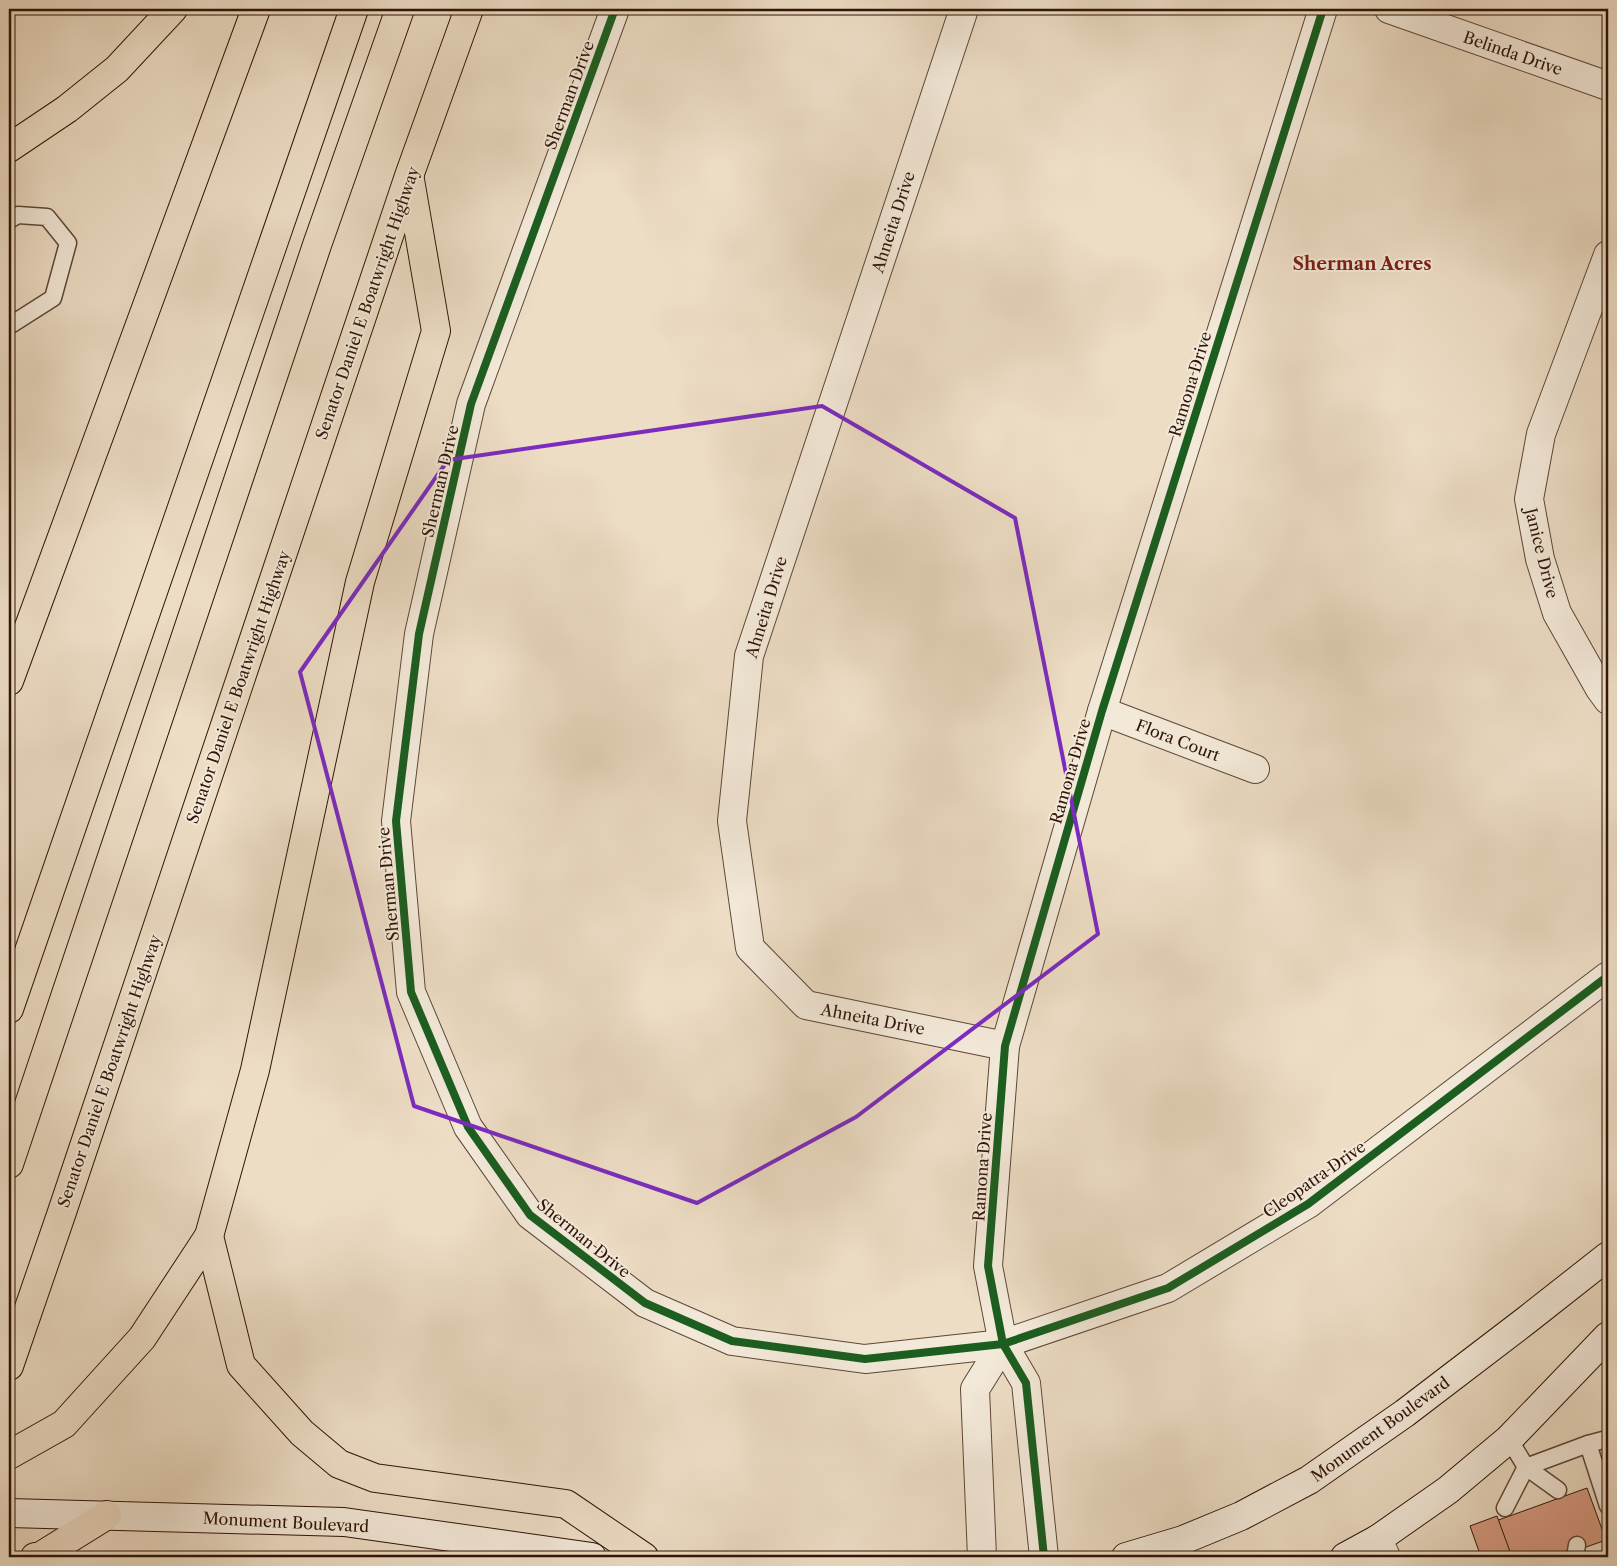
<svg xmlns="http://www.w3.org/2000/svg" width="1617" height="1566" font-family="'Libre Caslon Text',serif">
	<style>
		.building { fill: #d89b84; stroke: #2f1407 }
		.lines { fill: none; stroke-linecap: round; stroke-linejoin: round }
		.service-casing { stroke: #5e4636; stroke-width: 19 }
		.minor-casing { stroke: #5e4636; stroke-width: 30 }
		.secondary-casing { stroke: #2f1407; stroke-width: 30 }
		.motorway-casing { stroke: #2f1407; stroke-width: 30 }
		.service { stroke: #f3e9d9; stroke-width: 16 }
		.minor { stroke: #f3e9d9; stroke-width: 28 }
		.secondary { stroke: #f3e9d9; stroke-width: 28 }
		.motorway { stroke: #edddc5; stroke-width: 28 }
		.cycleway-casing { stroke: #f3e9d9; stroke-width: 11 }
		.cycleway { stroke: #1b5e20; stroke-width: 8 }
		.marked { fill: none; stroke: #7b2cbf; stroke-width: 4; stroke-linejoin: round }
		.labels { text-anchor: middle; stroke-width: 4; stroke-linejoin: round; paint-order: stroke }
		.street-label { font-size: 16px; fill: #2f1407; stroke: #f3e9d9 }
		.neighbourhood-label { font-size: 18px; font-weight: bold; fill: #7a1f14; stroke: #f3e9d9 }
	</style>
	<rect width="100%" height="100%" fill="#edddc5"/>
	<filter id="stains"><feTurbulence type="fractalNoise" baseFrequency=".004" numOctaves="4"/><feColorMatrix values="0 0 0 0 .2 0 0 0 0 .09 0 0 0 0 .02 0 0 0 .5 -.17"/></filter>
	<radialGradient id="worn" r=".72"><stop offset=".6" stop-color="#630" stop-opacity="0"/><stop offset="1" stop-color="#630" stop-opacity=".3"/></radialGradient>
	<g class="building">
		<polygon points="1587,1488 1606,1540 1558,1557 1493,1557 1482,1526"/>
		<polygon points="1497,1516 1512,1557 1481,1557 1470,1526"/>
	</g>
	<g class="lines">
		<defs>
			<g id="service">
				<polyline points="9,220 18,215 47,217 68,243 53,298 9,326"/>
				<polyline points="1509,1439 1526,1467 1588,1444 1608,1506"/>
				<polyline points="1588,1444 1603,1440 1608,1441"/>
				<polyline points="1505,1508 1526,1467 1558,1490"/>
				<polyline points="1575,1557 1577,1545"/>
			</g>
			<g id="minor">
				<polyline points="615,9 471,404 419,634 396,821 411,992 468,1127 530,1215 645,1303 732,1341 865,1359 1003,1344 1168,1288 1308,1204 1608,976"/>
				<polyline points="964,9 749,656 732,821 750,948 806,1005 1005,1046"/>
				<polyline points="1389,9 1608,86"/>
				<polyline points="1608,255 1541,434 1529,499 1540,559 1557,613 1600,689 1608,700"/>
				<polyline points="1102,711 1255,769"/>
				<polyline points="1378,1539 1386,1557"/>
				<polyline points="982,1557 975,1389 1003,1344"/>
				<polyline points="1044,1557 1026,1383 1003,1344 988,1266 1005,1046 1102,711 1323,9"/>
			</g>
			<g id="secondary">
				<polyline points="9,1513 344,1522 592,1557"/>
				<polyline points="1126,1557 1183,1540 1241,1516 1309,1480 1405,1413 1528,1319 1608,1256"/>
				<polyline points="1345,1557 1378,1539 1448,1490 1509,1439 1608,1336"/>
			</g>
			<g id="motorway">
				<polyline points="9,148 67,109 117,69 173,9"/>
				<polyline points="9,681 256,9"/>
				<polyline points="9,1009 354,9"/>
				<polyline points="9,1164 317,245 400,9"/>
				<polyline points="209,1236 241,1365 302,1433 339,1464 375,1478 566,1504 644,1557"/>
				<polyline points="9,1366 62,1212 409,176 469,9"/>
				<polyline points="9,1455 64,1424 142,1338 209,1236 255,1070 360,582 436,331 410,180"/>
				<polyline points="35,1557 41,1556 107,1515"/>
			</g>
		</defs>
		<use href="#service" class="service-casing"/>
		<use href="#minor" class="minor-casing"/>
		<use href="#secondary" class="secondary-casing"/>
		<use href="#motorway" class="motorway-casing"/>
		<use href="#service" class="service"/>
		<use href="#minor" class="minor"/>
		<use href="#secondary" class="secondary"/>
		<use href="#motorway" class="motorway"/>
		<defs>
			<g id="cycleway">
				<polyline points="615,9 471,404 419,634 396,821 411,992 468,1127 530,1215 645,1303 732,1341 865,1359 1003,1344 1168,1288 1308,1204 1608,976"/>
				<polyline points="1044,1557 1026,1383 1003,1344 988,1266 1005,1046 1102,711 1323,9"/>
			</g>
		</defs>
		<use href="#cycleway" class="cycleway-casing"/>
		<use href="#cycleway" class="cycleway"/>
	</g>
	<path class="marked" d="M822,406L1015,518L1098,934L856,1117L697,1203L414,1106L300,672L448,460Z"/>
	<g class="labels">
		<g class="street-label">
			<text transform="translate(1513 53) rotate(19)" y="6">Belinda Drive</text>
			<text transform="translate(569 95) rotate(-70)" y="6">Sherman Drive</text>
			<text transform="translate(893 222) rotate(-72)" y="6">Ahneita Drive</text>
			<text transform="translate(367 303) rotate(-71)" y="6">Senator Daniel E Boatwright Highway</text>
			<text transform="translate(1190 384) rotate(-73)" y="6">Ramona Drive</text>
			<text transform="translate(440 481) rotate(-77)" y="6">Sherman Drive</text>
			<text transform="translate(1542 553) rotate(76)" y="6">Janice Drive</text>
			<text transform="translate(766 607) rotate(-73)" y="6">Ahneita Drive</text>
			<text transform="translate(238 687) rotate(-71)" y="6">Senator Daniel E Boatwright Highway</text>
			<text transform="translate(1178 740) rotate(21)" y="6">Flora Court</text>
			<text transform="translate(1070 771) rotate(-74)" y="6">Ramona Drive</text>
			<text transform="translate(388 884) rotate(-95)" y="6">Sherman Drive</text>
			<text transform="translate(873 1019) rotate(11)" y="6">Ahneita Drive</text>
			<text transform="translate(109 1071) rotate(-71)" y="6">Senator Daniel E Boatwright Highway</text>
			<text transform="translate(982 1167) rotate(-86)" y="6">Ramona Drive</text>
			<text transform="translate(1314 1179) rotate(-35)" y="6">Cleopatra Drive</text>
			<text transform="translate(584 1238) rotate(39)" y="6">Sherman Drive</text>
			<text transform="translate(1380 1429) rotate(-36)" y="6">Monument Boulevard</text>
			<text transform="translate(286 1522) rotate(3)" y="6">Monument Boulevard</text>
		</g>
		<g class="neighbourhood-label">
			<text x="1362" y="270">Sherman Acres</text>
		</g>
	</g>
	<rect width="1617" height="1566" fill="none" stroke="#edddc5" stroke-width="30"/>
	<rect x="10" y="10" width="1597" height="1546" fill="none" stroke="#2f1407" stroke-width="2.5"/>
	<rect x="15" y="15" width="1587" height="1536" fill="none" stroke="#2f1407"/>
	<rect width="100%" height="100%" filter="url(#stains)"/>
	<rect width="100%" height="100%" fill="url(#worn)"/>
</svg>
